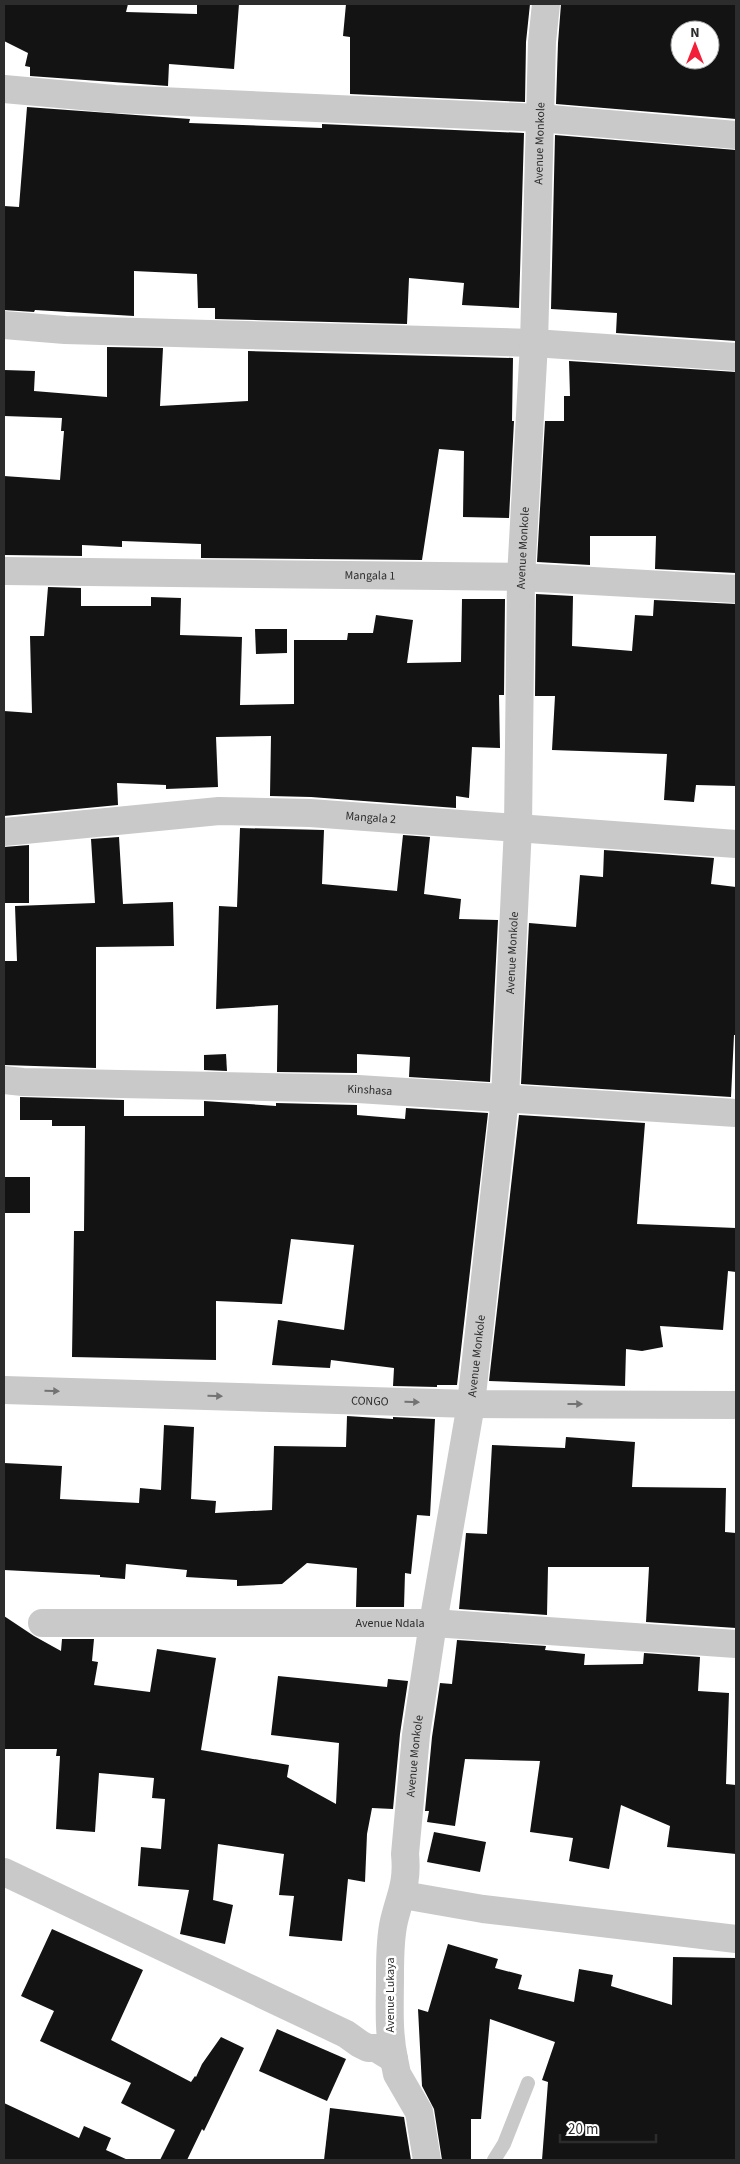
<svg xmlns="http://www.w3.org/2000/svg" width="740" height="2164" font-family="'Source Sans 3',sans-serif">
	<style>
		.building { fill: #131313; fill-rule: evenodd }
		.lines { fill: none; stroke-linecap: round; stroke-linejoin: round }
		.lane { stroke: #c9c9c9; stroke-width: 14 }
		.street { stroke: #c9c9c9; stroke-width: 28 }
		.oneway { fill: #737373 }
		.labels { text-anchor: middle; stroke-width: 5; stroke-linejoin: round; paint-order: stroke }
		.street-label { font-size: 12px; fill: #2c2c2c; stroke: #fff }
	</style>
	<rect width="100%" height="100%" fill="#fff"/>
	<g class="building">
		<polygon points="4,4 128,4 126,12 197,14 197,4 239,4 234,69 169,64 168,86 30,76 30,67 25,66 28,53 4,41"/>
		<polygon points="346,4 530,4 526,42 525,102 350,94 350,37 343,36"/>
		<path d="M561,4H736V119L556,104L558,43ZM680,30H710V60H680Z"/>
		<polygon points="27,107 190,119 189,123 322,128 322,124 524,133 519,308 462,305 464,283 409,278 407,324 215,319 215,308 198,308 197,274 134,271 134,316 35,310 34,312 4,310 4,206 19,207"/>
		<polygon points="555,135 736,150 736,341 616,333 617,313 551,309"/>
		<polygon points="107,347 163,348 160,406 248,401 248,351 513,358 512,421 514,421 509,518 463,517 464,451 439,449 422,560 201,558 201,544 122,541 122,547 82,545 82,556 4,555 4,476 60,480 64,431 61,431 62,418 4,416 4,370 35,371 34,391 107,397"/>
		<polygon points="569,361 736,372 736,573 655,569 656,536 590,536 590,565 537,562 545,421 564,421 564,396 570,396"/>
		<polygon points="48,587 81,588 81,606 151,606 151,597 181,598 180,635 242,637 240,705 294,704 294,640 347,640 348,633 373,633 376,615 413,620 407,663 461,662 462,599 505,599 504,695 499,695 500,748 472,747 469,798 456,796 456,808 311,797 270,796 271,736 216,737 218,787 166,789 166,785 117,783 118,805 4,816 4,711 32,713 30,636 44,636"/>
		<polygon points="536,594 573,596 572,646 632,651 635,615 653,616 654,600 736,604 736,786 696,785 694,802 664,800 667,754 552,750 555,696 535,696"/>
		<polygon points="255,629 287,629 287,653 256,654"/>
		<polygon points="240,828 324,830 322,884 397,891 403,835 430,837 424,894 461,899 459,919 498,920 490,1082 409,1077 410,1057 357,1054 357,1073 277,1072 278,1005 216,1009 219,906 237,907"/>
		<polygon points="119,837 123,904 173,902 174,946 96,947 96,1068 4,1065 4,961 17,961 15,906 95,903 91,839"/>
		<polygon points="29,845 29,903 4,903 4,847"/>
		<polygon points="604,850 714,858 711,884 736,887 736,1035 734,1035 731,1097 521,1084 529,923 576,927 580,875 603,877"/>
		<polygon points="226,1054 227,1071 204,1070 204,1055"/>
		<polygon points="20,1097 124,1100 124,1116 204,1116 204,1101 276,1106 276,1103 357,1105 357,1115 405,1119 406,1108 488,1113 457,1385 437,1385 437,1387 393,1386 394,1368 331,1360 330,1368 272,1365 278,1320 344,1330 354,1245 291,1239 282,1304 216,1301 216,1360 72,1357 74,1231 84,1231 85,1126 52,1126 52,1120 20,1120"/>
		<polygon points="519,1115 645,1123 637,1224 736,1228 736,1272 728,1271 723,1330 660,1326 663,1347 642,1351 626,1349 625,1386 489,1381"/>
		<rect x="4" y="1177" width="26" height="36"/>
		<polygon points="347,1416 393,1419 393,1417 435,1419 430,1516 417,1515 411,1574 405,1573 404,1607 356,1607 357,1568 307,1563 282,1584 237,1586 237,1580 186,1577 187,1570 126,1564 125,1579 100,1577 100,1575 4,1570 4,1463 62,1466 60,1499 139,1503 140,1488 161,1490 164,1425 194,1427 191,1499 216,1501 215,1513 272,1510 274,1446 346,1447"/>
		<polygon points="566,1437 635,1442 632,1487 726,1488 725,1532 736,1533 736,1628 646,1622 649,1567 548,1567 547,1615 459,1609 466,1533 487,1534 492,1445 565,1448"/>
		<polygon points="4,1616 34,1636 61,1651 62,1639 94,1639 92,1661 98,1662 94,1685 150,1692 157,1649 216,1658 201,1750 289,1765 287,1777 336,1804 339,1743 271,1735 278,1676 387,1687 388,1679 408,1681 400,1734 393,1809 372,1808 367,1834 365,1882 348,1879 342,1941 289,1936 294,1896 279,1895 284,1854 218,1844 213,1900 233,1905 225,1944 180,1934 189,1890 138,1886 141,1847 161,1849 165,1799 152,1798 154,1778 99,1773 95,1832 56,1829 60,1756 56,1756 57,1749 4,1749"/>
		<polygon points="457,1640 546,1646 545,1650 585,1654 584,1665 643,1664 644,1653 700,1657 698,1691 729,1693 726,1784 736,1785 736,1854 667,1847 670,1826 621,1805 609,1869 569,1861 573,1838 530,1832 540,1761 465,1759 455,1826 427,1822 429,1811 425,1811 432,1737 440,1683 452,1684"/>
		<polygon points="434,1832 486,1842 480,1872 427,1862"/>
		<polygon points="52,1929 143,1970 111,2040 191,2082 195,2076 196,2077 202,2064 221,2037 244,2048 204,2131 202,2129 187,2160 160,2160 175,2130 121,2103 131,2083 40,2041 54,2011 21,1996"/>
		<polygon points="448,1944 498,1959 495,1968 522,1975 518,1989 574,2002 579,1969 613,1975 611,1986 672,2005 673,1957 736,1958 736,2160 542,2160 548,2082 542,2080 555,2042 490,2019 481,2119 471,2119 471,2160 442,2160 434,2109 422,2086 418,2009 428,2012"/>
		<polygon points="277,2029 346,2059 327,2101 259,2071"/>
		<polygon points="4,2103 79,2138 84,2126 111,2138 106,2150 128,2160 4,2160"/>
		<polygon points="330,2108 404,2117 411,2160 324,2160"/>
	</g>
	<g class="lines">
		<polyline class="lane" points="494,2160 504,2144 528,2083"/>
		<g class="street">
			<polyline points="4,89 115,99 539,118 736,135"/>
			<polyline points="4,325 65,330 534,343 736,357"/>
			<path id="s1" d="M4,571L521,577L736,589"/>
			<path id="s2" d="M4,832L219,811L310,813L736,844"/>
			<path id="s3" d="M4,1080L23,1082L358,1089L736,1113"/>
			<path id="s4" d="M4,1390L471,1404L736,1405"/>
			<path id="s5" d="M42,1623H433L736,1644"/>
			<path id="s6" d="M4,1872L346,2034L360,2044L368,2048H376L394,2059C388,2031 390,2003 390,1975C390,1958 390,1938 394,1921C400,1895 408,1884 405,1854L416,1735L433,1623L471,1404L505,1098L518,827L521,577L534,343L542,42L546,4"/>
			<polyline points="403,1895 483,1909 736,1939"/>
			<polyline points="394,2059 397,2074 419,2112 427,2160"/>
		</g>
	</g>
	<defs><path id="oneway-solid" d="M-6-.8H1V-3.2L6.5 0L1 3.2V.8H-6Z" transform="scale(1.25)"/></defs>
	<g class="oneway">
		<use href="#oneway-solid" transform="translate(52 1391) rotate(2)"/>
		<use href="#oneway-solid" transform="translate(215 1396) rotate(2)"/>
		<use href="#oneway-solid" transform="translate(412 1402) rotate(2)"/>
		<use href="#oneway-solid" transform="translate(575 1404)"/>
	</g>
	<g class="labels">
		<g class="street-label">
			<text dy="4" stroke="none"><textPath href="#s6" startOffset="2359">Avenue Monkole</textPath></text>
			<text dy="4" stroke="none"><textPath href="#s6" startOffset="1954">Avenue Monkole</textPath></text>
			<text dy="4" stroke="none"><textPath href="#s1" startOffset="366">Mangala 1</textPath></text>
			<text dy="4" stroke="none"><textPath href="#s2" startOffset="368">Mangala 2</textPath></text>
			<text dy="4" stroke="none"><textPath href="#s6" startOffset="1549">Avenue Monkole</textPath></text>
			<text dy="4" stroke="none"><textPath href="#s3" startOffset="366">Kinshasa</textPath></text>
			<text dy="4" stroke="none"><textPath href="#s6" startOffset="1144">Avenue Monkole</textPath></text>
			<text dy="4" stroke="none"><textPath href="#s4" startOffset="366">CONGO</textPath></text>
			<text dy="4" stroke="none"><textPath href="#s5" startOffset="348">Avenue Ndala</textPath></text>
			<text dy="4" stroke="none"><textPath href="#s6" startOffset="739">Avenue Monkole</textPath></text>
			<text transform="translate(390 1995) rotate(-90)" y="4">Avenue Lukaya</text>
		</g>
	</g>
	<rect width="740" height="2164" fill="none" stroke="#2c2c2c" stroke-width="10"/>
	<g transform="translate(695 45)"><circle r="24" fill="#ffffff" stroke="#ababab"/>
	<path d="M0-4L9 19L0 12L-9 19Z" fill="#f31e37"/>
	<text y="-8" font-size="14" font-weight="bold" text-anchor="middle" fill="#2c2c2c">N</text>
	</g>
	<path d="M560 2134v8h96v-8" fill="none" stroke="#2c2c2c" stroke-width="2.5"/>
	<text x="568" y="2134" font-size="15" fill="#2c2c2c" stroke="#ffffff" stroke-width="4" paint-order="stroke">20 m</text>
</svg>
